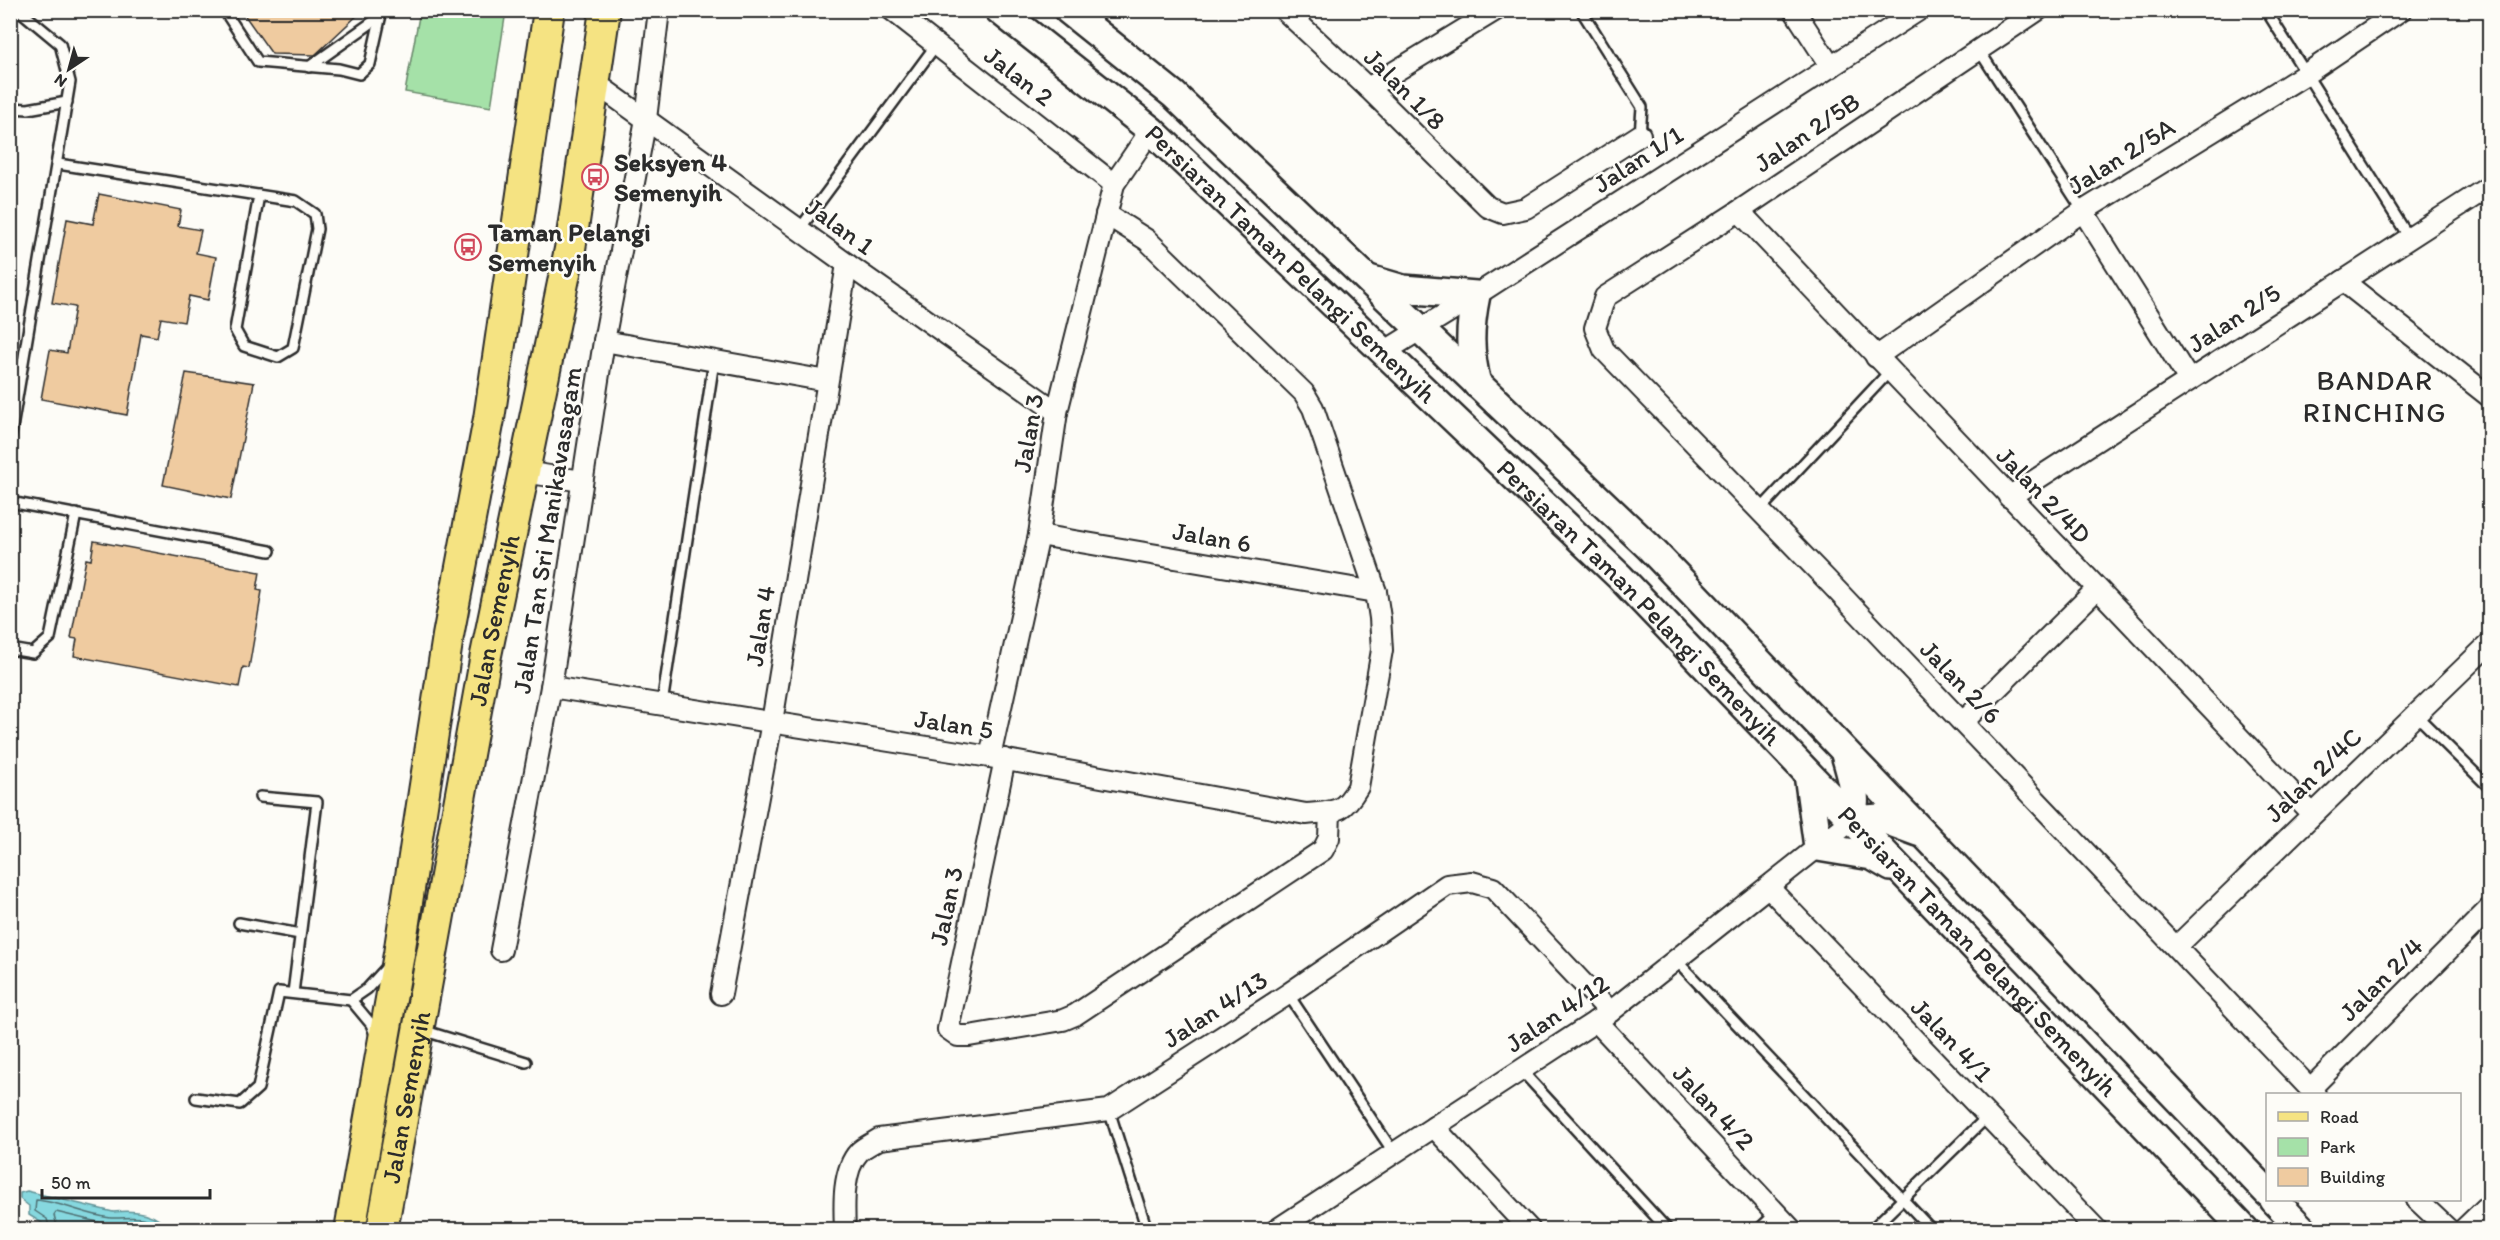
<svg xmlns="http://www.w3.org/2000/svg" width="2500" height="1240" font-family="Itim,sans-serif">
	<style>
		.green { fill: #a5e1a8; stroke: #68866a; stroke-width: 1.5 }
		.water { fill: #86d8df; stroke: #629397; stroke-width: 1.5 }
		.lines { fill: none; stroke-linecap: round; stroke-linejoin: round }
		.shore { stroke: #4f7073; stroke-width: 1.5 }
		.building { fill: #efcba0; stroke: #2b2b2b; stroke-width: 1.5 }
		.lane-casing { stroke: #2b2b2b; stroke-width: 14 }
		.street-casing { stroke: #2b2b2b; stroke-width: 24 }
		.secondary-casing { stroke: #2b2b2b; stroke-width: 32 }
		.primary-casing { stroke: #2b2b2b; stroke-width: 34 }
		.lane { stroke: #fdfcf7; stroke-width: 9 }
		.street { stroke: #fdfcf7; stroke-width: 20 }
		.secondary { stroke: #fdfcf7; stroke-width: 27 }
		.primary { stroke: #f5e382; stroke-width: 30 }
		.labels { text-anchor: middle; stroke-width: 5; stroke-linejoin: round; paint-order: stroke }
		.street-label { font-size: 26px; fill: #2b2b2b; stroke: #fdfcf7 }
		.poi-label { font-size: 26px; font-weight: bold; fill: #2b2b2b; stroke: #fdfcf7; text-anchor: start }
		.quarter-label { font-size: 28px; letter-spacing: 1.5px; fill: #2b2b2b; stroke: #fdfcf7 }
	</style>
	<rect width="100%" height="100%" fill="#fdfcf7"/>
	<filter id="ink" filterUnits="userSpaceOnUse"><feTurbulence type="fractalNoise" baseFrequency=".0167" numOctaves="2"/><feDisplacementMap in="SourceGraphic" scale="12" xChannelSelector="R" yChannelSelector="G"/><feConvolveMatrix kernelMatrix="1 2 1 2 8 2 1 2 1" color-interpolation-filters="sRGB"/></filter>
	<g filter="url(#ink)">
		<polygon class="green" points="420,11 506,11 491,107 405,92"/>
		<path class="water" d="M27,1191L113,1212C129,1210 146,1211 159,1220L161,1229H45L42,1223L29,1215V1206L20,1199V1193Z"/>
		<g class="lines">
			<g class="shore">
				<path d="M50,1230L47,1219L35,1211L36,1200C61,1202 86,1215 111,1218C125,1219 141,1214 154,1223L155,1230"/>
				<polyline points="58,1230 54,1215 56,1212 110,1225 127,1224 147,1230"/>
			</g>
		</g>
		<g class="building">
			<polygon points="241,10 363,10 315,55 272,54"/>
			<polygon points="99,194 181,210 178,226 201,230 196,253 216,257 208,300 189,296 184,322 161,318 157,337 141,334 127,415 41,399 50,350 67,353 75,307 52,303 67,219 93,224"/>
			<polygon points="186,373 254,383 231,499 163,485"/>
			<polygon points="94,541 260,572 257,590 262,591 249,668 243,667 239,687 74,656 77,639 71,638 86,559 91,560"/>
		</g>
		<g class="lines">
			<defs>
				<g id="lane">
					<polyline points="224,10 258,62 339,69 359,74 370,64 382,10"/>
					<polyline points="1581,10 1642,107 1640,135"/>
					<polyline points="2266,10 2410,239"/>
					<polyline points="1979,50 2083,211"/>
					<polyline points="309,67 381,16"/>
					<polyline points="10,108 28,109 67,102"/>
					<polyline points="58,164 296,201 315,214 317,229 293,348 278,357 244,346 235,330 259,195"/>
					<polyline points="799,230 936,45"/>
					<polyline points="10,440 70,82 60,44 19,10"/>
					<polyline points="10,502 270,551"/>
					<polyline points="1760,510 1890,371"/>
					<polyline points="10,649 33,653 50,638 76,514"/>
					<polyline points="662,704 714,361"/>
					<polyline points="2415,714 2490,788"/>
					<polyline points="260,797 317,802 293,993"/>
					<polyline points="239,923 300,934"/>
					<polyline points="1676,960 1932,1230"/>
					<polyline points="1288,994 1394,1153"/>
					<polyline points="351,1000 371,1024 375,1034"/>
					<polyline points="422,1030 526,1062"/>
					<polyline points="1521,1070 1668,1230"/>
					<polyline points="196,1098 240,1104 258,1088 279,992 351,1000 367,989 387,967"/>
					<polyline points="1109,1110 1147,1230"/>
					<polyline points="1758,1230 1776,1213"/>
					<polyline points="1871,1230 1988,1116"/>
				</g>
				<g id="street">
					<polyline points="892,10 1114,184"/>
					<polyline points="1284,10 1368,88 1488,207 1503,213 1526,208 1640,135"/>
					<polyline points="1794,10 1831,67"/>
					<polyline points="2038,10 1739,211 1605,297 1595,328 1604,350 1827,580 2315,1094"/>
					<polyline points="594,82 847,264 1057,412"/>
					<polyline points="1368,88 1496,10"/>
					<polyline points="1739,211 2312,814"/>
					<polyline points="2083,211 2189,380"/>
					<polyline points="2343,281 2490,397"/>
					<polyline points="604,341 827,381"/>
					<polyline points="1384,352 1476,295 1919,10"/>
					<polyline points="1876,357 2083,211 2306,74 2401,10"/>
					<polyline points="524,472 582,481"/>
					<polyline points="2009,497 2490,186"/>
					<polyline points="1039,535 1376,592"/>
					<path d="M551,687L990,757L1306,814C1336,811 1342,814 1358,787L1382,650L1380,618L1376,592L1313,408L1304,393L1147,240L1106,214"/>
					<polyline points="1963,722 2097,589"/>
					<polyline points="990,757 1039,535 1057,412 1114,184 1151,130"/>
					<polyline points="1005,759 948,1029 958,1036 969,1036 1063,1020 1075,1015 1323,850 1329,838 1330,812"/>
					<polyline points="1768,887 2097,1230"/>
					<polyline points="2176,947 2490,643"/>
					<polyline points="501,950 551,687 604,341 646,119 659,10"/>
					<polyline points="721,994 772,722 847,264"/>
					<polyline points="1596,1021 1792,1230"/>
					<polyline points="2310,1089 2490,908"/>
					<polyline points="1434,1127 1530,1230"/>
					<polyline points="2417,1200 2449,1230"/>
					<path d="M845,1230C844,1207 842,1170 859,1152C864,1147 873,1143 879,1139L1109,1110L1288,994L1447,885L1472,882L1493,888L1610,1012"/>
					<polyline points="1276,1230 1610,1012 1852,820"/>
					<polyline points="2463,1230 2490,1204"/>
				</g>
				<g id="secondary">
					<path id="s1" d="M999,10L1151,130L1620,577L2245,1230"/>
					<polyline points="1068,10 1174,95 1649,547 2268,1193"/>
					<path d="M1369,279L1403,289L1476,295C1469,329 1469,351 1477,384"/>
					<path d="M1845,754C1852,777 1858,797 1852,820L1880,818L1918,832"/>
					<polyline points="1808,774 1818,847 1872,856 1891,867"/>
					<polyline points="2274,1200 2303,1230"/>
				</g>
				<g id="primary">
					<polyline points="350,1230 399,954 448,636 489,419 549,10"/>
					<path id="s2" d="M382,1230L486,655L570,249L605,10"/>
				</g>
			</defs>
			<use href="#lane" class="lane-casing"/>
			<use href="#street" class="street-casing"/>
			<use href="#secondary" class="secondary-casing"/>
			<use href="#primary" class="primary-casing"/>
			<use href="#lane" class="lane"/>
			<use href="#street" class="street"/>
			<use href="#secondary" class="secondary"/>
			<use href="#primary" class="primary"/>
		</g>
	</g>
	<defs>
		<symbol id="bus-ring" viewBox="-11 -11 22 22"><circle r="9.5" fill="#fdfcf7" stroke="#d1495b" stroke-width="1.5"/><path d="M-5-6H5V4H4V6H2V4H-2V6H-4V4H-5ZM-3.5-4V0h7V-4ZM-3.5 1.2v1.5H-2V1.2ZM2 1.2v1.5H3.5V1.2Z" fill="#d1495b"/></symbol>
	</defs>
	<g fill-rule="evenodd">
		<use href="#bus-ring" x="580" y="162" width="30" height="30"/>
		<use href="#bus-ring" x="453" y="232" width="30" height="30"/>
	</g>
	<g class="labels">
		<g class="street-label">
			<text transform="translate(1019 76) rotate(38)" y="9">Jalan 2</text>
			<text transform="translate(1405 89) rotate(45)" y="9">Jalan 1/8</text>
			<text transform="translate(1807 132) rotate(-34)" y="9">Jalan 2/5B</text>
			<text transform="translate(2121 156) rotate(-32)" y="9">Jalan 2/5A</text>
			<text transform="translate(1638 159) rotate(-33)" y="9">Jalan 1/1</text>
			<text transform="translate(840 226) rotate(36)" y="9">Jalan 1</text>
			<text dy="9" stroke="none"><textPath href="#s1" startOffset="387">Persiaran Taman Pelangi Semenyih</textPath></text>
			<text transform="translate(2234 318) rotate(-33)" y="9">Jalan 2/5</text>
			<text transform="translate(1028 433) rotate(-80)" y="9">Jalan 3</text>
			<text transform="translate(2044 495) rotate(46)" y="9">Jalan 2/4D</text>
			<text transform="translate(547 530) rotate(-81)" y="9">Jalan Tan Sri Manikavasagam</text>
			<text transform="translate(1212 537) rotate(10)" y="9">Jalan 6</text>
			<text dy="9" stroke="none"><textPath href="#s1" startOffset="873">Persiaran Taman Pelangi Semenyih</textPath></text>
			<text dy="9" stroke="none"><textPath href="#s2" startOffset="620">Jalan Semenyih</textPath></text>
			<text transform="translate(760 626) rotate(-81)" y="9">Jalan 4</text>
			<text transform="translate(1961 682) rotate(46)" y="9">Jalan 2/6</text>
			<text transform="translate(954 724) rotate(9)" y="9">Jalan 5</text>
			<text transform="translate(2313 775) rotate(-44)" y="9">Jalan 2/4C</text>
			<text transform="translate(946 906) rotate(-78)" y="9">Jalan 3</text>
			<text dy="9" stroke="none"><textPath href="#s1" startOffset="1359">Persiaran Taman Pelangi Semenyih</textPath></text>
			<text transform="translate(2381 979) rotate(-45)" y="9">Jalan 2/4</text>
			<text transform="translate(1215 1009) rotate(-33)" y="9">Jalan 4/13</text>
			<text transform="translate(1557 1013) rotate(-34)" y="9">Jalan 4/12</text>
			<text transform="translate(1952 1040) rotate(46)" y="9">Jalan 4/1</text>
			<text dy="9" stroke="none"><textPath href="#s2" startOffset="135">Jalan Semenyih</textPath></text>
			<text transform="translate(1714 1107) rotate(47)" y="9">Jalan 4/2</text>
		</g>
		<g class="poi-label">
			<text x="614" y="171">Seksyen 4<tspan x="614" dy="30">Semenyih</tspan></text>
			<text x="488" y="241">Taman Pelangi<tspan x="488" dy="30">Semenyih</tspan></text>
		</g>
		<g class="quarter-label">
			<text x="2375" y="390">BANDAR<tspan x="2375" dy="32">RINCHING</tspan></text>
		</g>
	</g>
	<rect width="2500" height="1240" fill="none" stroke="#fdfcf7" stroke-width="36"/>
	<rect x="18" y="18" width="2464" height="1204" fill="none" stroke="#2b2b2b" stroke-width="2" filter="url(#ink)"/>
	<rect x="2266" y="1093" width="195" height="108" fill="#fdfcf7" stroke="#a9a8a5" stroke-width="1.5"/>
	<rect x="2278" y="1112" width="30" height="9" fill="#f5e382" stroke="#a9a8a5" stroke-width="1.5"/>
	<text x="2320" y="1123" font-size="18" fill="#2b2b2b">Road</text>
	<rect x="2278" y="1138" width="30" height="18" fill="#a5e1a8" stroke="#a9a8a5" stroke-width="1.5"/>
	<text x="2320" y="1153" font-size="18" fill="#2b2b2b">Park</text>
	<rect x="2278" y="1168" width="30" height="18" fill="#efcba0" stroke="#a9a8a5" stroke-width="1.5"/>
	<text x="2320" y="1183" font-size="18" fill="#2b2b2b">Building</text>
	<g transform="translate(69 69) rotate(216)" stroke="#fdfcf7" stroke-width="4.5" paint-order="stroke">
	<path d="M0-4.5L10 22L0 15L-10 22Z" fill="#2b2b2b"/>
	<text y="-9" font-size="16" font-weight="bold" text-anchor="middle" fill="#2b2b2b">N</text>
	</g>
	<path d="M42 1189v9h168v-9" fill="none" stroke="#2b2b2b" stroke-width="3"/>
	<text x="51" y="1189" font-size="18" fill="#2b2b2b" stroke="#fdfcf7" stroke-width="4.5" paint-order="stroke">50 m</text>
</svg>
